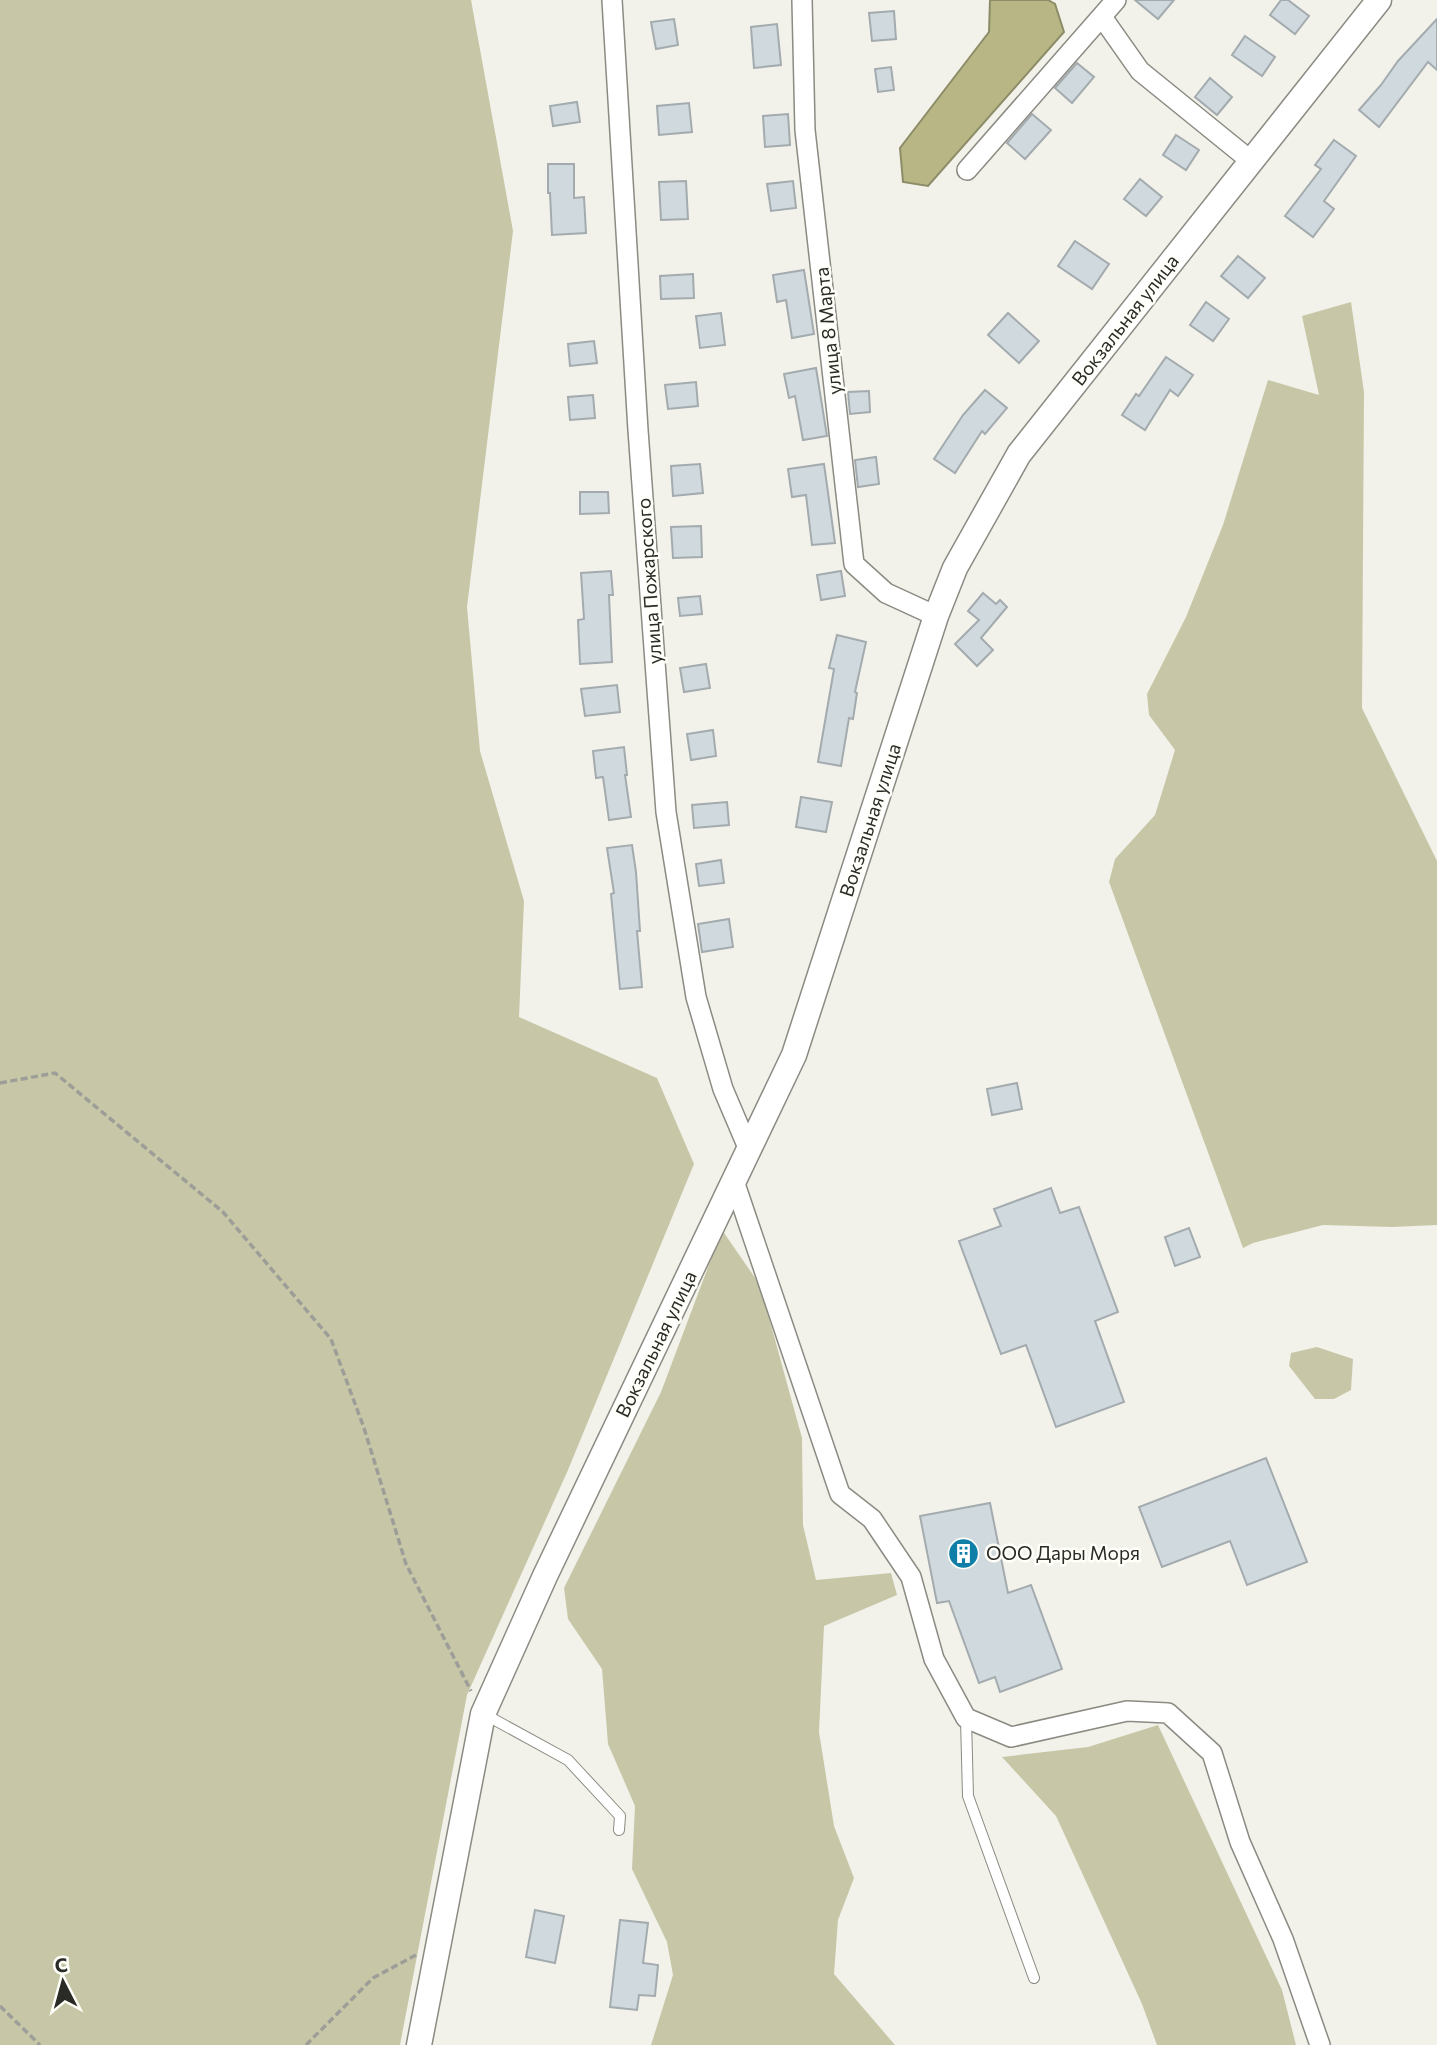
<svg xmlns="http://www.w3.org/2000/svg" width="1437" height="2045" font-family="Commissioner,sans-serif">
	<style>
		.green { fill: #c7c7a8 }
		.water { fill: #b7b684; stroke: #8d8c68; stroke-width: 2 }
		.building { fill: #d0d9dd; stroke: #a3abaf; stroke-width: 2 }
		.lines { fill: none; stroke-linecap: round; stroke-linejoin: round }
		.service-casing { stroke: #8b8b83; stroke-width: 12 }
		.minor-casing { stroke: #8b8b83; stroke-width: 22 }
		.tertiary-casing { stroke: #8b8b83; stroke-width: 27 }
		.path { stroke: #9e9e98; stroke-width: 3.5; stroke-dasharray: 7 3.5; stroke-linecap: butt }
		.service { stroke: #fff; stroke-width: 10 }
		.minor { stroke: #fff; stroke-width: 19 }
		.tertiary { stroke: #fff; stroke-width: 24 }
		.labels { text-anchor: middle; stroke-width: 5; stroke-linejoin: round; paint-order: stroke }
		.street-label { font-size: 19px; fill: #2a2a27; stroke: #fffffa }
		.poi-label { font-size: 19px; fill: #2a2a27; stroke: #fffffa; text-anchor: start }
	</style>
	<rect width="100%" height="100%" fill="#f2f2ea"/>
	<g class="green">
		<polygon points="0,0 471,0 513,231 467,607 480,751 524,901 519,1017 657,1078 694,1164 568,1470 467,1695 400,2045 0,2045"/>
		<polygon points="1351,302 1364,392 1362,708 1437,861 1437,1225 1392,1227 1323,1225 1253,1243 1243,1248 1109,882 1115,859 1155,815 1175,750 1149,715 1147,694 1186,617 1223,525 1268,380 1319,395 1302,316"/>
		<polygon points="722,1230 760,1285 802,1438 803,1525 816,1580 891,1573 897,1595 824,1626 819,1732 834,1826 854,1878 838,1920 834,1974 895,2045 651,2045 673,1975 667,1942 632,1869 635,1806 608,1744 602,1669 568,1619 564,1588 661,1392"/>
		<polygon points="1317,1347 1353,1359 1351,1390 1334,1399 1315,1399 1289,1366 1291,1353"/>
		<polygon points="1158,1725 1282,1990 1296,2045 1157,2045 1142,2004 1056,1816 1002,1757 1088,1747"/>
	</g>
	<polygon class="water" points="990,0 1048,0 1055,4 1064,32 928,186 903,182 900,148 989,32"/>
	<g class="building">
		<polygon points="1135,0 1174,0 1158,19"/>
		<polygon points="1281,0 1288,0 1309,16 1295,34 1270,15"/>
		<polygon points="894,11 896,39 872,41 869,13"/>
		<polygon points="674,19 678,45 656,49 651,22"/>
		<polygon points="1437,19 1437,70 1428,62 1379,127 1359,110 1381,85 1398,61"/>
		<polygon points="777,24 781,65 754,68 751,27"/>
		<polygon points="1245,36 1275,57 1262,76 1232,55"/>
		<polygon points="1077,63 1094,77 1072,103 1055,88"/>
		<polygon points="891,67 894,90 878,92 875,69"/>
		<polygon points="1210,78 1232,97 1217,115 1195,97"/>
		<polygon points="577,102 580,122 553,126 550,106"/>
		<polygon points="689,103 692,132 659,135 657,106"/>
		<polygon points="788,114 790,145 765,147 763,116"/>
		<polygon points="1032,114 1051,130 1025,159 1007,143"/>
		<polygon points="1176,135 1199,150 1186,170 1163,155"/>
		<polygon points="1334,140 1356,156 1324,201 1334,209 1313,237 1285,216 1321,169 1315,165"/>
		<polygon points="548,164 574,164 574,198 584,197 586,233 552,235 550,193 548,193"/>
		<polygon points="1140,179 1162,197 1146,216 1124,199"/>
		<polygon points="686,181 688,219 661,220 659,182"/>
		<polygon points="793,181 796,208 771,211 767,184"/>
		<polygon points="1075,241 1109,264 1092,289 1058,266"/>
		<polygon points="1238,256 1265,278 1248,298 1221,276"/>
		<polygon points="804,270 814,334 792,338 786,300 777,302 773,275"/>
		<polygon points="693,274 694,298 661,299 660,276"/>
		<polygon points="1206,302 1229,319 1213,341 1190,325"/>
		<polygon points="721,313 725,345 700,348 696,316"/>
		<polygon points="1008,313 1039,341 1019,363 988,335"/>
		<polygon points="594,341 597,363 570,366 568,344"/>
		<polygon points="1166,357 1193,375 1178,396 1170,390 1145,430 1122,415 1136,394 1139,396"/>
		<polygon points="816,368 827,436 803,440 795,396 789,398 784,374"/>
		<polygon points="696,382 698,406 668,409 665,385"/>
		<polygon points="985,390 1007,408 985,434 982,431 955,473 934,459 963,415"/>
		<polygon points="869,391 870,412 850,414 848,392"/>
		<polygon points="593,395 595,418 570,420 568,397"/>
		<polygon points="876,457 879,484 858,487 855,460"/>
		<polygon points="700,464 703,493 673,496 671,466"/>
		<polygon points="824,464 835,543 812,545 806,495 792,497 788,469"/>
		<polygon points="580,492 608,492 609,513 580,514"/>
		<polygon points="701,526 702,557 673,558 671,527"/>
		<polygon points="611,571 613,595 609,595 612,662 580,664 578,620 584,619 581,573"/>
		<polygon points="841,571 845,596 821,600 817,575"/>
		<polygon points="983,593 996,604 1000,600 1007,607 981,638 993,650 977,666 955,644 979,620 968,611"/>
		<polygon points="700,596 702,614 680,616 678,598"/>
		<polygon points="837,635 866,642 855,692 857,693 853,719 849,718 841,766 818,762 834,669 829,668"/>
		<polygon points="706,664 710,688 684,692 680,668"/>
		<polygon points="617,685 620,712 585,716 581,689"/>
		<polygon points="713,730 716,756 691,760 687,734"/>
		<polygon points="624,747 627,775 625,775 631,817 609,820 603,777 596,778 593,751"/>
		<polygon points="801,797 832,802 826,832 796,827"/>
		<polygon points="727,802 729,825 694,828 692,805"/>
		<polygon points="632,845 636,872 640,931 637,931 642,987 620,989 611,894 614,893 607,848"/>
		<polygon points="721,860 724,883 699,886 696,864"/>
		<polygon points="729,919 733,947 702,952 698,924"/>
		<polygon points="1017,1083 1022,1109 992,1115 987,1089"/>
		<polygon points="1051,1188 1060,1213 1079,1207 1118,1312 1095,1321 1124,1402 1056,1427 1026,1345 1001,1354 959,1241 1001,1226 994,1209"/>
		<polygon points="1189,1228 1200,1257 1175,1266 1165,1237"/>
		<polygon points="1266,1458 1307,1562 1247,1585 1230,1541 1162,1567 1139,1507"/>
		<polygon points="990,1503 1008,1593 1031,1585 1062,1669 1000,1692 995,1677 979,1683 949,1601 937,1603 920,1516"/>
		<polygon points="535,1910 564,1916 555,1963 526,1957"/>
		<polygon points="620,1920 648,1923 643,1963 658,1965 655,1996 639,1995 637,2010 610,2007"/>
	</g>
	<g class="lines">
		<defs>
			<g id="service">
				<polyline points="484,1714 568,1760 620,1816 619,1830"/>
				<polyline points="966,1719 968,1796 1034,1978"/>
			</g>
			<g id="minor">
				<polyline points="612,0 638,430 666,812 696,997 723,1089 749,1150"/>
				<polyline points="802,0 805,130 854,564 886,593 936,616"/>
				<polyline points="1102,17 1140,71 1251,161"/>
				<polyline points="967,170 1116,0"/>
				<polyline points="734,1181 840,1494 872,1519 911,1577 934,1659 966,1718 1011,1737 1127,1711 1168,1713 1212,1753 1240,1842 1283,1939 1320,2045"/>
			</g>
			<polyline id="tertiary" points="419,2045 483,1714 545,1576 794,1055 936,616 955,568 1019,454 1379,0"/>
		</defs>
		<use href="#service" class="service-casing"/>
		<use href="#minor" class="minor-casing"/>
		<use href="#tertiary" class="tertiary-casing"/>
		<g class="path">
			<polyline points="0,1083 55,1073 223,1212 331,1339 364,1428 406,1564 471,1691"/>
			<polyline points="0,2006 40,2045"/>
			<polyline points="306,2045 373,1978 416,1955"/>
		</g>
		<use href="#service" class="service"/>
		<use href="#minor" class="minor"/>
		<use href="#tertiary" class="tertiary"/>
	</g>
	<defs>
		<symbol id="building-disc" viewBox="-11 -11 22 22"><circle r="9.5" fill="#0f7fa7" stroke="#fffffa"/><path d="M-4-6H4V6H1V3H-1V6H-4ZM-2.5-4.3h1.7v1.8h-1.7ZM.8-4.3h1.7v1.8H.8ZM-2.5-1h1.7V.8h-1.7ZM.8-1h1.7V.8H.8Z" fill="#fff"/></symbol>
	</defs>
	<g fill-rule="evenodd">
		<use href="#building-disc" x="946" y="1536" width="35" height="35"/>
	</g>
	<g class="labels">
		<g class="street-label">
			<text transform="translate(1125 320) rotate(-52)" y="7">Вокзальная улица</text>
			<text transform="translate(828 331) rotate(-96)" y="7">улица 8 Марта</text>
			<text transform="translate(649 581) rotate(-94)" y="7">улица Пожарского</text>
			<text transform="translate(870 820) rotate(-72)" y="7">Вокзальная улица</text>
			<text transform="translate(656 1344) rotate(-64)" y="7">Вокзальная улица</text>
		</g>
		<g class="poi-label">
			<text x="986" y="1560">ООО Дары Моря</text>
		</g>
	</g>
	<g transform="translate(63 1982) rotate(354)" stroke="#fffffa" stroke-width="5" paint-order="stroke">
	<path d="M0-5L12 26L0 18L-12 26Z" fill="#2a2a27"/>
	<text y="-10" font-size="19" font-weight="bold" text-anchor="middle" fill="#2a2a27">С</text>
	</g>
</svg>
